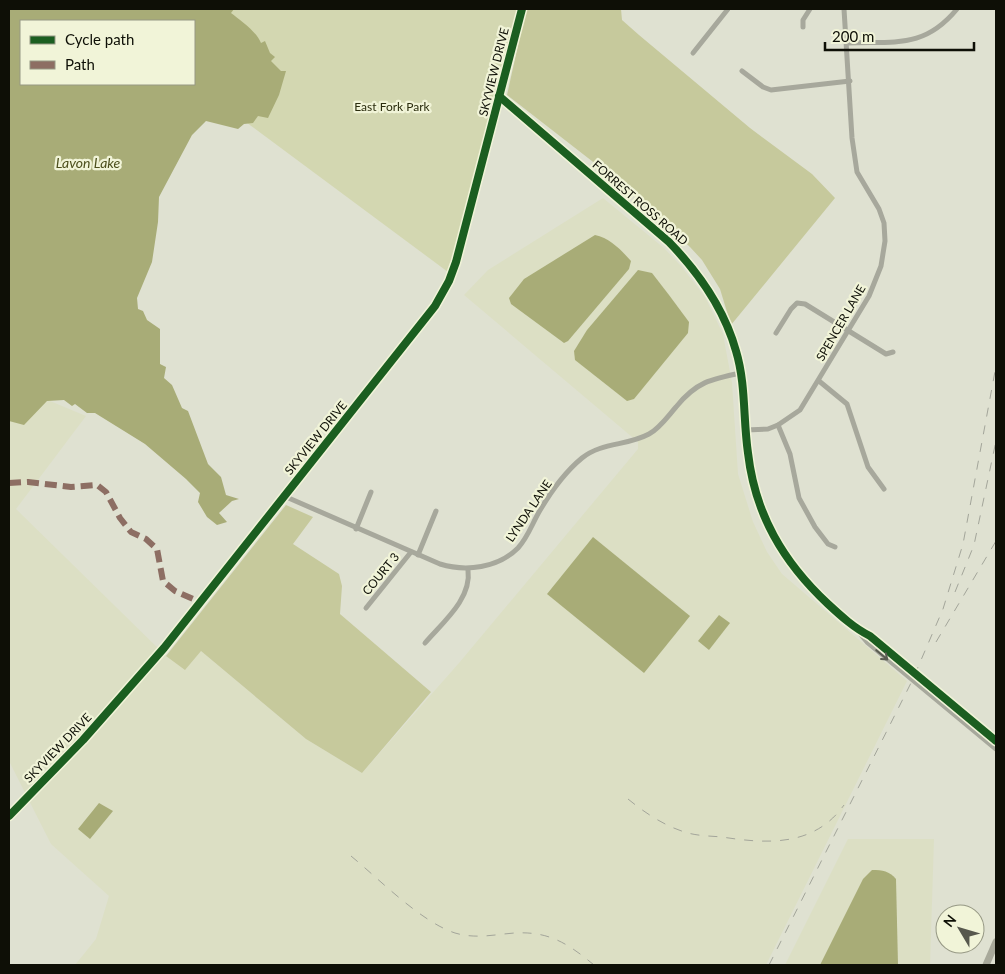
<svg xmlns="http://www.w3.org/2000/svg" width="1005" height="974" font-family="Lato,sans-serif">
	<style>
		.built { fill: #dcdfc4 }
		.green { fill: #d3d7b1 }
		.forest { fill: #c6c99c }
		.water { fill: #a8ac77; fill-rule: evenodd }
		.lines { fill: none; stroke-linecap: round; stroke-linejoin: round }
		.minor { stroke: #a7a89c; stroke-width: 5 }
		.major { stroke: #a8a99a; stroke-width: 7 }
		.rail { stroke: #a3a59a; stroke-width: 1; stroke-dasharray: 9 9; stroke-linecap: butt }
		.quiet { stroke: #8d6e63; stroke-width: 6; stroke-dasharray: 12 6; stroke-linecap: butt }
		.cycleway-casing { stroke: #f1f4d8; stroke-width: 11 }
		.cycleway { stroke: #1b5e20; stroke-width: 8 }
		.oneway { stroke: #5a5c51 }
		.labels { text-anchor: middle; stroke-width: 4.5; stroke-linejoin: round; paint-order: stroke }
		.street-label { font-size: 12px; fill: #0e0f06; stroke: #f1f4d8 }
		.park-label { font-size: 12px; fill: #2a2c0d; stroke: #f1f4d8 }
		.water-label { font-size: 14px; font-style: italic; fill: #4d501d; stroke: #f1f4d8 }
	</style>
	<rect width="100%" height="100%" fill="#dfe1d1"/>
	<g class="built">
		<polygon points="603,198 664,248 681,266 705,297 723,334 732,383 738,474 753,522 767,552 782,574 907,681 766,965 75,965 96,939 109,896 51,844 9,761 9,366 50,401 86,416 16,509 166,656 201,651 306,739 362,773 459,663 638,449 638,442 464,295 488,270"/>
		<polygon points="848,839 934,839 930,965 785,965"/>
	</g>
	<polygon class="green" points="193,9 519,9 472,194 448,272 231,111"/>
	<g class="forest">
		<polygon points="526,9 621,9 622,20 639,35 750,128 812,174 835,198 731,325 720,289 702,260 690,247 624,186 507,95"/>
		<polygon points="286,505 313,517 293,544 339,574 342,586 340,614 431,692 362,773 306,739 201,651 185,670 166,656"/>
	</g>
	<g class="water">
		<path d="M9,9H234L231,13C240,20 257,32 261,43L265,41L270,53L275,57L271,61L281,71H286L279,95L268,118L258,116L253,123L244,124L238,129L206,121L192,135L159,197L158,222L152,262L137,298L138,309L143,311L147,320L160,329V364L166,367L164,378L172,385L182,408L188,411L208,464L221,477L226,495L239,499L232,501L219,513L227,522L217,525L207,517L198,502L200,493L186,479L145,444L95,413H87L75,404L72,406L64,400L47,401L24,425L9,421ZM21,21H194V84H21Z"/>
		<path d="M595,235C610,238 621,250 631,261L629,269L568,341L564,343L511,304L509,298L524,279Z"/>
		<polygon points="638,270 652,273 669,295 689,322 688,333 634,399 627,401 575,360 574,351 587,330"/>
		<polygon points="593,537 690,616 644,673 547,594"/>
		<polygon points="719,615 730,623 709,650 698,641"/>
		<polygon points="99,803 113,811 90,839 78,829"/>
		<path d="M872,870C883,870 889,871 896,879L898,965H820L863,879Z"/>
	</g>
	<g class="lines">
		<g class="minor">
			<polyline points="803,27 803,20 810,9"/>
			<path d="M847,43C895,41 924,49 957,9"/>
			<polyline points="693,53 728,9"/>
			<polyline points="742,71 763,87 771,90 850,81"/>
			<path d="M499,96L669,242C699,273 724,308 736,351C746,384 743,419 748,453C755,514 783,562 828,604C841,616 854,628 870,636L996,741"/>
			<polyline points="776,333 791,309 797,303 805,304 886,354 893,352"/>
			<polyline points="819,381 847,404 868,467 884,489"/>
			<polyline points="778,425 790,454 799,498 815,527 828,544 835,547"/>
			<polyline points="746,430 768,429 778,425 800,410 869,296 881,266 885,241 884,223 879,209 857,172 852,138 844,9"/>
			<path d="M284,496L440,564C466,572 498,568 518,548C528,537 532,524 539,512C550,493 565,472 582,458C602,442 627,446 649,434C660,428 668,416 676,407C696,382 711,379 741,373"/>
			<polyline points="356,529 371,492"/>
			<polyline points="418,555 436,511"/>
			<polyline points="366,608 411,552"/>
			<polyline points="857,630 867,642 996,749"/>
			<path d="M425,643C442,623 472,599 468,570"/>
			<polyline points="9,816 83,740 164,648 435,306 449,281 456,262 522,9"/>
		</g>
		<polyline class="major" points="986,965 996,942"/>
		<g class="rail">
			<polyline points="955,592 974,545 996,441"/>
			<polyline points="936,642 996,541"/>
			<path d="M628,799C645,813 666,827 688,833C699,836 711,836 722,837C767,844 814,847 844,805"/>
			<path d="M351,856C379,879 421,922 455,933C472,938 487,936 504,934C544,929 564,940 594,965"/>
			<polyline points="769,965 912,681 943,609 963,544 996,366"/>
		</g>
		<polyline class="quiet" points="9,483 28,482 71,487 97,485 106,492 120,518 131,532 146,539 157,549 163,581 175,591 200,602"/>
		<defs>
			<g id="cycleway">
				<path d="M499,96L669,242C699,273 724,308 736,351C746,384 743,419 748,453C755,514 783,562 828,604C841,616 854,628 870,636L996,741"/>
				<polyline points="9,816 83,740 164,648 435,306 449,281 456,262 522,9"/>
			</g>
		</defs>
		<use href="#cycleway" class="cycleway-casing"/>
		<use href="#cycleway" class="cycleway"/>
	</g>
	<defs><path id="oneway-shaft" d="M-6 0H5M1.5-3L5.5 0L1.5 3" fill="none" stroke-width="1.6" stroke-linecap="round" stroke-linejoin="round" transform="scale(1.25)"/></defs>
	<use class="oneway" href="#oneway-shaft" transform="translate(882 655) rotate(40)"/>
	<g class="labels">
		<g class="street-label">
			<text transform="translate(494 72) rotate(-76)" y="4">SKYVIEW DRIVE</text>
			<text transform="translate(640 203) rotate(41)" y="4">FORREST ROSS ROAD</text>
			<text transform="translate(841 323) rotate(-60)" y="4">SPENCER LANE</text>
			<text transform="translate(316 438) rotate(-51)" y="4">SKYVIEW DRIVE</text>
			<text transform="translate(529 511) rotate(-56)" y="4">LYNDA LANE</text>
			<text transform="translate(381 574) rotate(-51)" y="4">COURT 3</text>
			<text transform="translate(58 748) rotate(-46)" y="4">SKYVIEW DRIVE</text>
		</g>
		<g class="park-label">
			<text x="392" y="111">East Fork Park</text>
		</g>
		<g class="water-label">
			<text x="88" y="168">Lavon Lake</text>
		</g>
	</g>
	<rect width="1005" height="974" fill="none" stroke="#0e0f06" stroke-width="20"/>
	<rect x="20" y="20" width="175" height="65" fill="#f1f4d8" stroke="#969884"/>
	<rect x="30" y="36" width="25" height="8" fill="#1b5e20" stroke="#969884"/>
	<text x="65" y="45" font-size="15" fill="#0e0f06">Cycle path</text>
	<rect x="30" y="61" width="25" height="8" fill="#8d6e63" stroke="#969884"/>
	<text x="65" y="70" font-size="15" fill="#0e0f06">Path</text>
	<g transform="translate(960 929) rotate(308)"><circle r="24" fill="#f1f4d8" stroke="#969884"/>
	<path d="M0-4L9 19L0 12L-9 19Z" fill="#57584d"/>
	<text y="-8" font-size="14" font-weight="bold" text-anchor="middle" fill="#0e0f06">N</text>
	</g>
	<path d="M825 42v8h149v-8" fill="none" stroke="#0e0f06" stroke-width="2.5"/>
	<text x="832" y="42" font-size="15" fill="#0e0f06" stroke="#f1f4d8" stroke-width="4" paint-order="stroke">200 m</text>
</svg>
